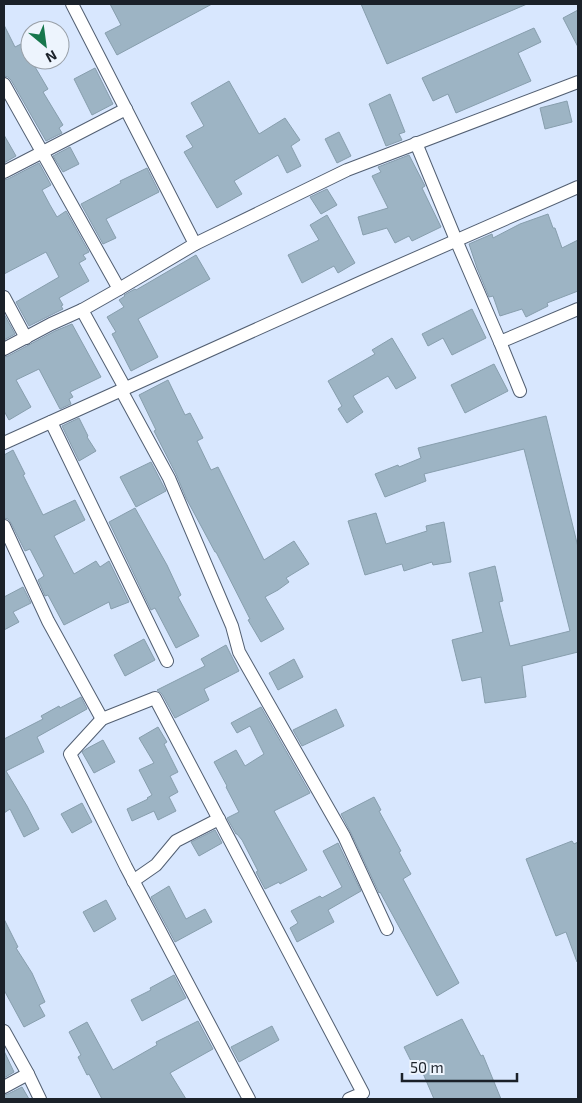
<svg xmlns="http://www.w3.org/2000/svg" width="582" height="1103" font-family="'Exo 2',sans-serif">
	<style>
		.building { fill: #9db4c4; stroke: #879ead }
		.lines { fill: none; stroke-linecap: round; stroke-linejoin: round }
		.minor-casing { stroke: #525f72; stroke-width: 14 }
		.minor { stroke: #fff; stroke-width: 12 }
	</style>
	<rect width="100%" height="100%" fill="#d8e7fe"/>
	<g class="building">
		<polygon points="110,4 212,4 117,55 105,33 121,25"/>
		<polygon points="361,4 527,4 387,64"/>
		<polygon points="578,10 578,47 563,18"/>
		<polygon points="4,25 15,47 23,43 30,58 30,60 31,60 48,89 43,92 63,125 59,128 62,133 46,141 11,80 8,77 4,76"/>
		<polygon points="534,28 541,42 518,53 531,81 456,113 448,94 433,101 422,78"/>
		<polygon points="95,68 113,104 92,115 74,79"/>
		<polygon points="229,81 259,134 285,118 300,140 291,146 301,166 287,173 278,155 234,181 242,194 217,208 184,152 193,147 186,136 204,126 191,103"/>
		<polygon points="390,94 405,132 399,134 402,140 386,146 369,104"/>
		<polygon points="567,101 572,122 545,129 540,108"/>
		<polygon points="339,132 351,156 337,163 325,139"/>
		<polygon points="4,135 16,156 4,163"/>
		<polygon points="70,147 79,164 63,172 53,156"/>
		<polygon points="409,155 425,186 422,188 441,227 412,241 409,236 395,243 387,228 363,235 358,217 388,208 372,176 381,172 378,167"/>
		<polygon points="39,163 51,185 42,190 50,205 57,217 66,211 89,252 83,255 86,259 79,263 89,281 59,298 63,305 61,306 63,309 29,326 16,302 59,277 46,252 4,274 4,180 8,179"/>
		<polygon points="147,168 159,192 106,219 116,238 103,244 81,204 121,183 120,181"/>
		<polygon points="327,189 337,205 321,214 310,197"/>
		<polygon points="548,214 553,228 555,228 562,248 578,240 578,291 547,303 548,306 526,317 522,309 500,316 493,296 489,297 477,268 469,244 492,234 493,238 520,224"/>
		<polygon points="327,215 355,263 338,273 334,266 302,283 288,255 319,240 310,225"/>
		<polygon points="196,255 210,279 138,319 158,357 131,371 112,334 116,332 107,317 124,307 119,300 125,296 124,295 135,289 136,290"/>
		<polygon points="472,309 486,338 452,355 443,338 428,346 422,334"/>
		<polygon points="4,314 15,334 4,340"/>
		<polygon points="72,324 101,377 70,392 73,397 69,399 71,404 60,409 39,369 16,380 31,407 9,420 4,411 4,357 8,356 55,331"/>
		<polygon points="392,338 416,378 396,389 388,376 353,396 363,412 347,423 338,409 342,406 328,381 375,354 372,350"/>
		<polygon points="494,364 508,391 465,413 451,385"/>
		<polygon points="168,380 185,415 190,413 203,438 197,441 211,470 218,467 264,560 294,541 309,564 286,578 289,582 278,590 265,597 284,629 261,642 248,620 250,619 216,552 215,552 186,498 176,474 154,431 156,430 139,395"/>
		<polygon points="546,416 578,547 578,652 522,666 526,697 485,703 481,677 462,681 452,640 483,632 469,573 495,566 503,601 499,602 510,646 570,631 524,449 424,474 426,481 385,497 375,474 398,465 399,467 421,458 418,448"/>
		<polygon points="79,418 88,436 87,437 96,451 79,461 62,426"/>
		<polygon points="13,450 25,474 23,475 43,515 75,500 85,520 54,536 74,574 96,561 100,567 109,561 129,602 111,609 109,602 64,625 48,595 45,596 38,580 44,576 30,549 25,551 11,523 8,519 4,518 4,455"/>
		<polygon points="151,462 166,491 136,507 120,477"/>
		<polygon points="135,508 167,565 181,595 178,597 199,636 176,648 155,608 151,610 109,522"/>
		<polygon points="376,513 386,544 427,531 426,526 444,522 451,562 433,565 432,562 404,571 402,564 365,575 348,521"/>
		<polygon points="23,587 31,603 13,612 19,622 4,630 4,597"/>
		<polygon points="144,639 155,660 125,676 114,655"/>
		<polygon points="226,645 239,671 204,689 209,700 175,718 162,694 157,690 205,666 201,659"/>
		<polygon points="294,659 303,677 278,690 269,673"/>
		<polygon points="81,697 87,709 37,737 44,752 6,771 27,806 39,829 24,837 10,809 4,813 4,739 43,719 41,716 59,706 60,708"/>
		<polygon points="261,707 310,793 274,811 307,870 280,884 279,882 265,889 256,872 258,871 242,840 237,834 236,834 227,818 239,812 226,787 227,786 214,762 236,750 245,766 264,754 250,726 237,733 231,723"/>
		<polygon points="336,709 344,726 302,746 293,730"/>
		<polygon points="158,727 167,742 164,744 178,772 170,776 178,792 169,797 176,811 158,820 154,811 132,821 127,809 148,799 147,798 152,795 139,770 154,763 139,738"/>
		<polygon points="103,740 115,762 94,773 82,752 86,749"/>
		<polygon points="374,797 381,810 379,811 401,851 399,852 411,874 403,879 459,983 437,996 380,892 379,893 351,833 341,814"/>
		<polygon points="82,803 92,822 72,833 61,814"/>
		<polygon points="215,830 222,843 199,856 191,842"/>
		<polygon points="572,841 574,844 578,842 578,962 577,962 566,932 556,936 526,859"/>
		<polygon points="338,843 361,891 328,910 334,922 297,942 290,928 298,923 291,911 320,896 322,898 342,887 323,851"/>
		<polygon points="169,886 186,919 205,909 212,922 175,942 151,897"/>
		<polygon points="106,900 116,919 94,932 83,912"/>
		<polygon points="4,919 18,947 16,948 32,973 45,1002 39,1005 45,1016 24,1027 4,990"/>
		<polygon points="174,975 186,998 142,1021 131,1000 151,990 150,988"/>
		<polygon points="462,1019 481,1056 483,1055 501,1099 434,1099 419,1064 414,1067 404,1047"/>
		<polygon points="198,1021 213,1049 170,1073 186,1099 102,1099 89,1074 87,1075 78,1057 81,1055 69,1032 87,1022 113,1070 157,1045 156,1042"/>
		<polygon points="272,1026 279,1040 239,1062 231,1047"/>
		<polygon points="4,1051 14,1072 4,1078"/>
		<polygon points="22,1087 29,1099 4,1099 4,1095 8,1094"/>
	</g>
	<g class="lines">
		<defs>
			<g id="minor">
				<polyline points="72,4 195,244"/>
				<polyline points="4,84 119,289"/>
				<polyline points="416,143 456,240 500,342 578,309"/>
				<polyline points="4,172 126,109"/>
				<polyline points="4,297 26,338"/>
				<polyline points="82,310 125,388"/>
				<polyline points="500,342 520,391"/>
				<polyline points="4,349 51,324 82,310 119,289 195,244 347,170 578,82"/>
				<polyline points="121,390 169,478 232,626 239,652 344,836 387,929"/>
				<polyline points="51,422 167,661"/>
				<polyline points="4,443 366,280 578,187"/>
				<polyline points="4,526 48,621 102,719"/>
				<polyline points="133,881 156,865 176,841 219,819"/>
				<polyline points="4,1031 28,1074 40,1099"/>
				<polyline points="4,1087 28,1074"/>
				<polyline points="249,1099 126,867 70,754 102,719 155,698 363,1093 349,1099"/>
			</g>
		</defs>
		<use href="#minor" class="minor-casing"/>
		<use href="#minor" class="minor"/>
	</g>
	<rect width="582" height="1103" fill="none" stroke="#1b2129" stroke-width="10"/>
	<g transform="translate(45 45) rotate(151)"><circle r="24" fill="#edf4fd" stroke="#99a0a8"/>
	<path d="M0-4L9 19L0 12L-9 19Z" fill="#16764c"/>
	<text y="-8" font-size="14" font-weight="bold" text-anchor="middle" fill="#1b2129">N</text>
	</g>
	<path d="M402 1073v8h115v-8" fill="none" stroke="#1b2129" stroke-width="2.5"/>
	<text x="410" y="1073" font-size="15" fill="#1b2129" stroke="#edf4fd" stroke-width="4" paint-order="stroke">50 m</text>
</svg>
